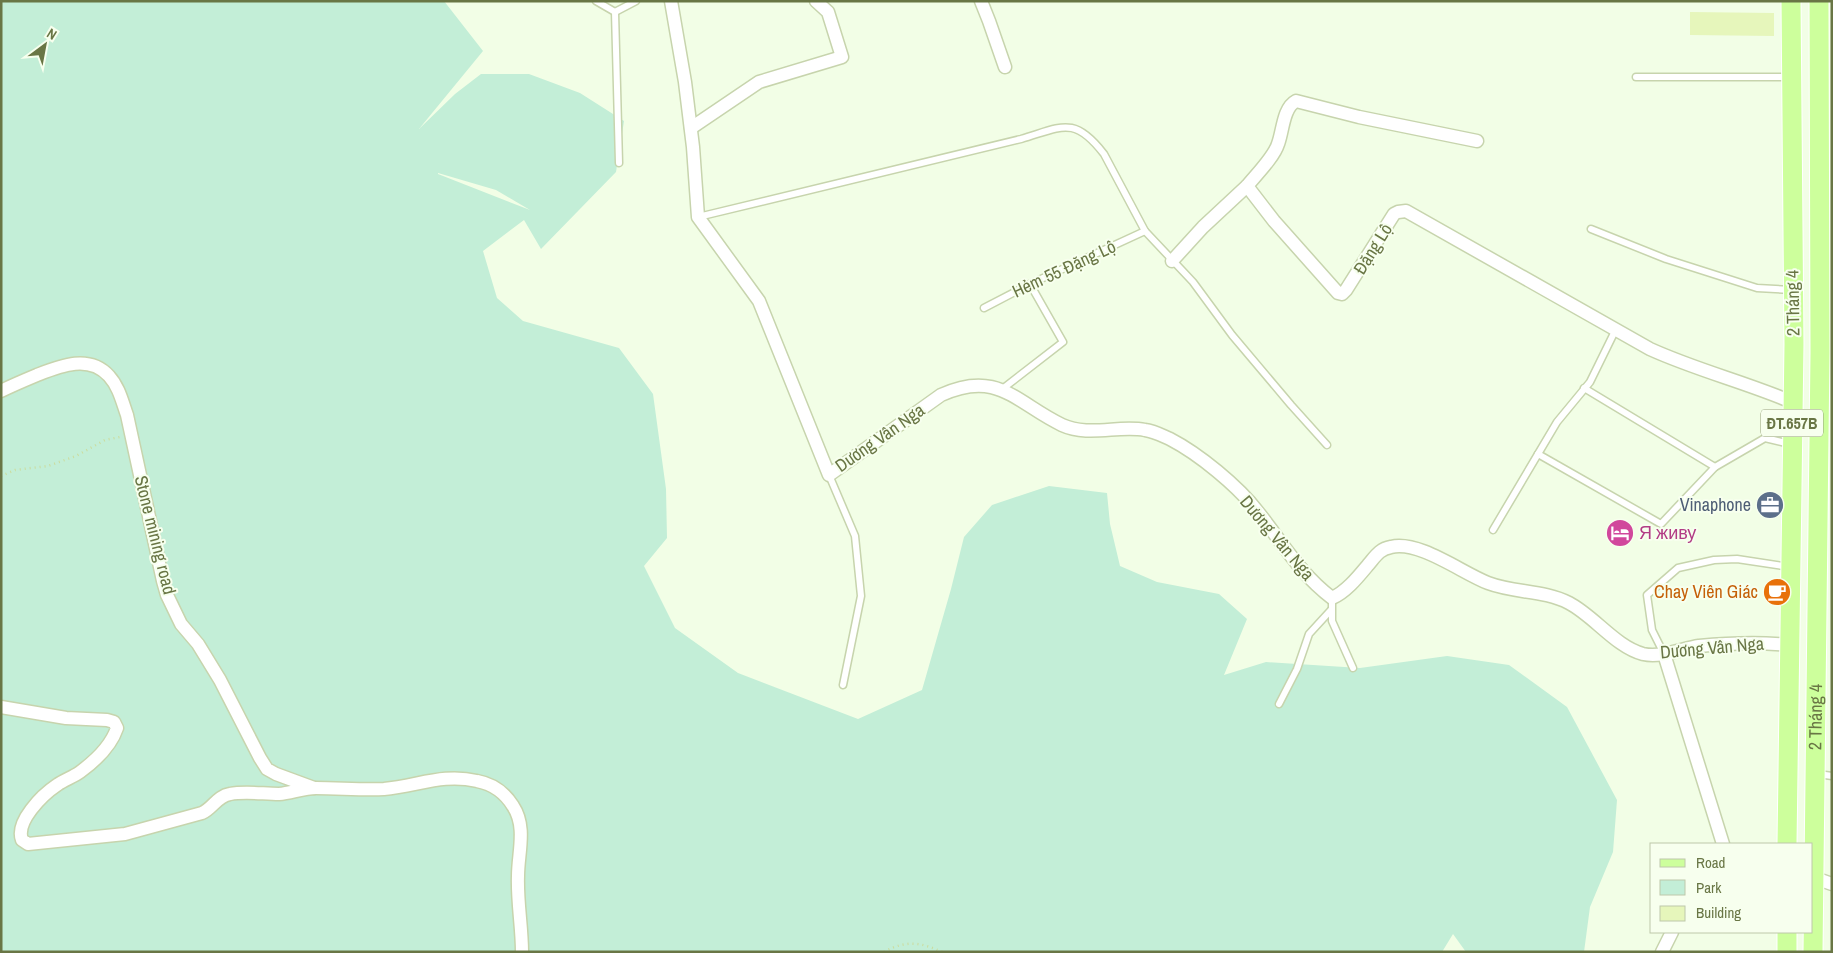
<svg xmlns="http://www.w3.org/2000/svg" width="1833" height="953" font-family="'Archivo Narrow',sans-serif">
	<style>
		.green { fill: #c3eed7; fill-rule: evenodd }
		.building { fill: #e6f6bb }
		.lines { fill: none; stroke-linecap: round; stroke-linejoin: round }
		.lane-casing { stroke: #c7d4ad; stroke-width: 9 }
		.street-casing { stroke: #c7d4ad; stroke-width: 15 }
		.primary-casing { stroke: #fff; stroke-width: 21 }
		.path { stroke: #cbdc9e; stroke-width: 2.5; stroke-dasharray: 1 4; stroke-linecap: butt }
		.lane { stroke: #fff; stroke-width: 6 }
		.street { stroke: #fff; stroke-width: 12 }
		.primary { stroke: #cdff9c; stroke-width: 19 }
		.labels { text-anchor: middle; stroke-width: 4; stroke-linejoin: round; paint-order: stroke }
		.shield { fill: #f7ffee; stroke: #949f78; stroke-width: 1 }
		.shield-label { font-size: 16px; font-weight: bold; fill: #697645 }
		.street-label { font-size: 18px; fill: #697645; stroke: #f7ffee }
		.service-label { font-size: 18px; fill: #4e5e75; stroke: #f7ffee; text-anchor: end }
		.hotel-label { font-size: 18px; fill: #b23c85; stroke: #f7ffee; text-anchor: start }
		.food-label { font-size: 18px; fill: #c56008; stroke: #f7ffee; text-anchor: end }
	</style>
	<rect width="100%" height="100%" fill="#f2fee6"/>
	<path class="green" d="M1,1H444L483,51L419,129L455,94L481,74H529L580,93L624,121L616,172L541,249L524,220L483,251L497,298L523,321L619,348L653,394L666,489L667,538L644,566L675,628L738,673L858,719L922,690L951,589L964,537L992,505L1049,486L1107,493L1110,524L1120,566L1157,582L1219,594L1247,619L1224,675L1266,662L1360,668L1447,656L1509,665L1567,707L1617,800L1613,852L1590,907L1584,952H1466L1453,934L1442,952H1ZM438,173L496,190L530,210L438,174Z"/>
	<polygon class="building" points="1690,12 1774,13 1774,36 1690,35"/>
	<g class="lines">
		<defs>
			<g id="lane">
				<polyline points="596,1 615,12 619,163"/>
				<polyline points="615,12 636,1"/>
				<polyline points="1636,77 1791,77"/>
				<path d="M698,217L1021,139C1062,127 1074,115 1104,154L1145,231L1193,282L1232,335L1291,405L1327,445"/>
				<polyline points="1591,229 1666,259 1757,288 1791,290"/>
				<polyline points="984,308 1030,284 1145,231"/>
				<polyline points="1584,388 1715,467 1765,438 1790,444"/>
				<polyline points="1001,390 1063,342 1030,284"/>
				<polyline points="1538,454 1661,524 1715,467"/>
				<polyline points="829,475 855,536 861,596 843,685"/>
				<polyline points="1493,530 1557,422 1590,382 1616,329"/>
				<polyline points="1332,598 1332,621 1353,668"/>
				<polyline points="1664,654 1652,630 1647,595 1678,568 1714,560 1737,559 1790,567"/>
				<polyline points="1279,704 1297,669 1309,634 1331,610"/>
				<polyline points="1818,774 1832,776"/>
			</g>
			<g id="street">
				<path d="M671,1L685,82L693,147L698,217L759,301L829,475L941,395C998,369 1016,403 1062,425C1088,437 1119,425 1145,430C1154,431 1163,436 1170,439C1199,454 1238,486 1258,512C1282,542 1300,574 1332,598C1346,592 1358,577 1368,565C1375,557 1379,549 1391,547C1419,540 1462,573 1488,583C1514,593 1544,590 1569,603C1594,616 1616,647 1643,654C1661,658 1681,649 1699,646C1730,643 1759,642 1790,645"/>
				<polyline points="981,1 989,21 1005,67"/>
				<polyline points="691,128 759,82 842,57 828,12 816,1"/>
				<path d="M1477,141L1359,117L1296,101C1283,108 1283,131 1278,144C1274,157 1256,175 1247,186L1274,221L1338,293L1342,294L1346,290L1394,214L1398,212L1406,211L1650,349C1696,370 1745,382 1792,402"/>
				<polyline points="1172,261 1203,227 1247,186"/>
				<path d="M1,391C13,385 25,380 37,375C60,366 89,354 109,376C119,387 122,401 127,415L163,581L167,595L181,624L198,644L220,680L260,758L267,769L276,774L314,788"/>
				<polyline points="1664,654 1723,844"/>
				<path d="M1,707L66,718L107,720L114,722L117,728C111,746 95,761 80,772C73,777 64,780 57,785C42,795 15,822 22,840L28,844L125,834L202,813C213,808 217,796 230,794C246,791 263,794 279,794C291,793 304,788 316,788C339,788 362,790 384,789C418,786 443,773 477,781C493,784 505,793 513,806C527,827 518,853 518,876C517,901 522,927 522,952"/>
				<polyline points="1815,878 1832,884"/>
				<polyline points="1662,952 1672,932"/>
			</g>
			<g id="primary">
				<polyline points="1787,844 1794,344 1791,1"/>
				<polyline points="1787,952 1787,932"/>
				<path id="s1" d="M1813,952L1820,353L1819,1"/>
			</g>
		</defs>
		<use href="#lane" class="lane-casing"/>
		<use href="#street" class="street-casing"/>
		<use href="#primary" class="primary-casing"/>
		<g class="path">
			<polyline points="1,476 15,470 48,466 76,456 105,440 120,437"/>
			<path d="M884,952C905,940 921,942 942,952"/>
		</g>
		<use href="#lane" class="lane"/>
		<use href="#street" class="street"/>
		<use href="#primary" class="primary"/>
	</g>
	<defs>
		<symbol id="office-disc" viewBox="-11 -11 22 22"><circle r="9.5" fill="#5c6f8a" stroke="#f7ffee"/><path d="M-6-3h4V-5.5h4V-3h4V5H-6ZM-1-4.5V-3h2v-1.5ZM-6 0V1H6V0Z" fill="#fff"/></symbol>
		<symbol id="hotel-disc" viewBox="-11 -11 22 22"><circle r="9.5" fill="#d1479c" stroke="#f7ffee"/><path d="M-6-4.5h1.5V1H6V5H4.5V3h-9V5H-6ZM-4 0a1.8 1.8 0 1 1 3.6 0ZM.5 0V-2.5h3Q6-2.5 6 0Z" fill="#fff"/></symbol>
		<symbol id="cafe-disc" viewBox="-11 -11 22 22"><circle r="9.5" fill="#e8710a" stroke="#f7ffee"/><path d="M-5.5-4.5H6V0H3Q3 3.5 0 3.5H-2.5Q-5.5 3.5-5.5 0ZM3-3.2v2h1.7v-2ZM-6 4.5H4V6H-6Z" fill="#fff"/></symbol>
	</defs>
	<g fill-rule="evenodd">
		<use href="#office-disc" x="1754" y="489" width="32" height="32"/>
		<use href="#hotel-disc" x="1604" y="517" width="32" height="32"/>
		<use href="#cafe-disc" x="1761" y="576" width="32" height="32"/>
	</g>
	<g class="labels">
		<rect class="shield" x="1761" y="409.5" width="62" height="27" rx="4"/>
		<g class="shield-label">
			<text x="1792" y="429">ĐT.657B</text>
		</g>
		<g class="street-label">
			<text transform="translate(1373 249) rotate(-58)" y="6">Đặng Lộ</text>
			<text transform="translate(1064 269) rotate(-25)" y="6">Hẻm 55 Đặng Lộ</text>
			<text transform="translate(1793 303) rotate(-91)" y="6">2 Tháng 4</text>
			<text transform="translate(880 438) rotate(-35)" y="6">Dương Vân Nga</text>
			<text transform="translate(155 535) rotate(76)" y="6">Stone mining road</text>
			<text transform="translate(1277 538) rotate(50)" y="6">Dương Vân Nga</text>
			<text transform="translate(1712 648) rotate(-5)" y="6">Dương Vân Nga</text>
			<text dy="6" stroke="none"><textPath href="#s1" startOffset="235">2 Tháng 4</textPath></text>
		</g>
		<g class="service-label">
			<text x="1751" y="511">Vinaphone</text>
		</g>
		<g class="hotel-label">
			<text x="1639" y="539">Я живу</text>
		</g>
		<g class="food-label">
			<text x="1758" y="598">Chay Viên Giác</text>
		</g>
	</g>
	<rect width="1833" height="953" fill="none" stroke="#697645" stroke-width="5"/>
	<rect x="1650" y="843" width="162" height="90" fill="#f7ffee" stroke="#bec8aa"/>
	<rect x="1660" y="859" width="25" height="8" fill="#cdff9c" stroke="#bec8aa"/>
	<text x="1696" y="868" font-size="15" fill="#697645">Road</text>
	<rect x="1660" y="880" width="25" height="15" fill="#c3eed7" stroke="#bec8aa"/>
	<text x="1696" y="893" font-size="15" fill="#697645">Park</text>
	<rect x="1660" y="906" width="25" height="15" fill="#e6f6bb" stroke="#bec8aa"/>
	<text x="1696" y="918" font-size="15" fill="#697645">Building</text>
	<g transform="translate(45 45) rotate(32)" stroke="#f7ffee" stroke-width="4" paint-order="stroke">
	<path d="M0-4L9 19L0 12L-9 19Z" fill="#697645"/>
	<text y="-8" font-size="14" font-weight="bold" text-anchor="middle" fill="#697645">N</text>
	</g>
</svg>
